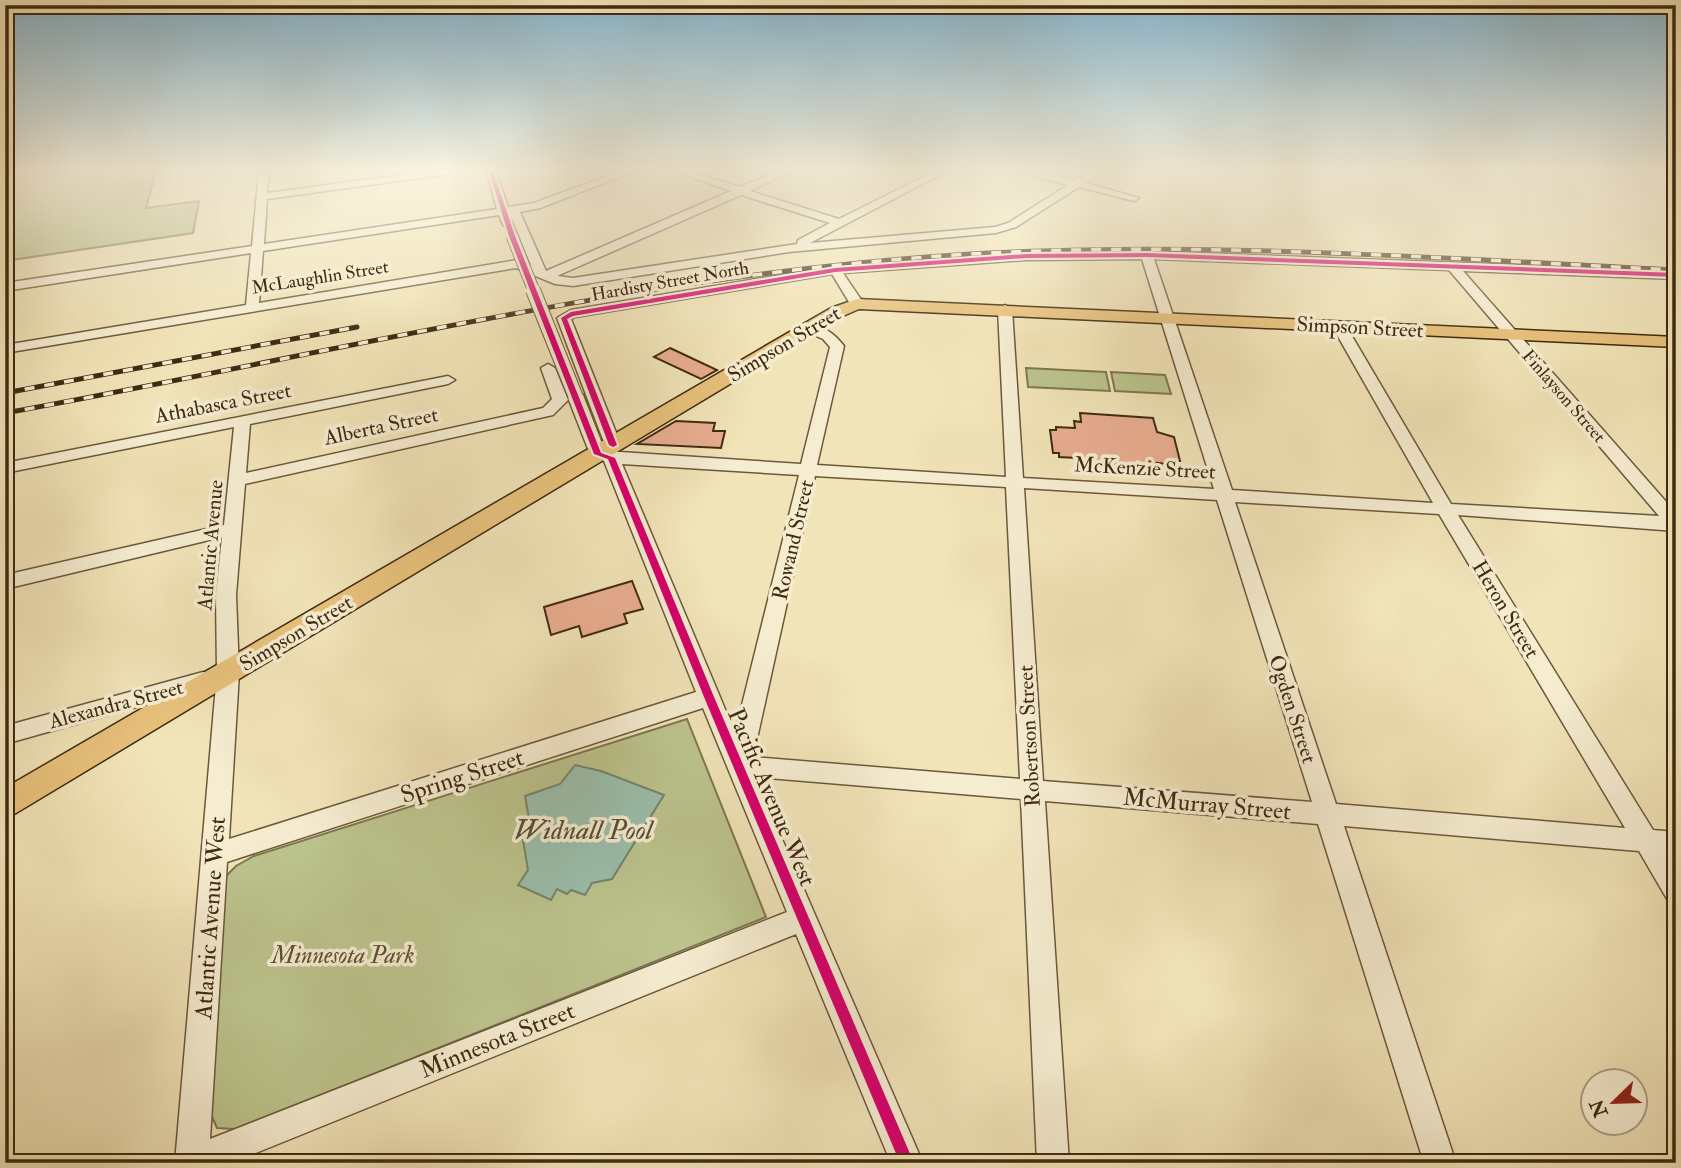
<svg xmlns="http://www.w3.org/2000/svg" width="1681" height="1168" font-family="'IM FELL Double Pica',serif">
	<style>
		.green { fill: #bcc48d; stroke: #7e7750; stroke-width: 2 }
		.water { fill: #9bbfac; stroke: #76836e; stroke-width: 2 }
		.building { fill: #e9ad91; stroke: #3f2a12; stroke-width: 2 }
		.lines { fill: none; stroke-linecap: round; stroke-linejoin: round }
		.minor-casing { stroke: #6c583c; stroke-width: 3 }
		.major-casing { stroke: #3f2a12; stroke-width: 3 }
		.minor { fill: #f6edd1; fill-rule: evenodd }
		.major { fill: #e8c27c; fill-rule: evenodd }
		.rail-casing { stroke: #3f2a12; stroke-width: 5 }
		.rail { stroke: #f6edd1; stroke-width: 3.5; stroke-dasharray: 10; stroke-linecap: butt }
		.minor-bridge-far1-casing { stroke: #6c583c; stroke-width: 13; stroke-linecap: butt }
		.minor-bridge-casing { stroke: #6c583c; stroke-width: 16; stroke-linecap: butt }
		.minor-bridge-far1 { stroke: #f6edd1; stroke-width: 11 }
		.minor-bridge { stroke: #f6edd1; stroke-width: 14 }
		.cycleway-casing { stroke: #f6edd1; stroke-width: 4 }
		.cycleway { fill: #d6006c; fill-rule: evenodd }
		.labels { text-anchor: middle; stroke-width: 7; stroke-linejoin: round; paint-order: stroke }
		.far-street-label { font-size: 18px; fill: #3f2a12; stroke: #f6edd1 }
		.street-label { font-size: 21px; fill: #3f2a12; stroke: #f6edd1 }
		.near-street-label { font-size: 24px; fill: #3f2a12; stroke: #f6edd1 }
		.near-park-label { font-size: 24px; font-style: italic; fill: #5e5031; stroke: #f6edd1 }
		.near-water-label { font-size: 28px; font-style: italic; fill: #564f38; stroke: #f6edd1 }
	</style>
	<rect width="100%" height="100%" fill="#f1e4b8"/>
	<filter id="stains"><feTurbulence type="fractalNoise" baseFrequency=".00286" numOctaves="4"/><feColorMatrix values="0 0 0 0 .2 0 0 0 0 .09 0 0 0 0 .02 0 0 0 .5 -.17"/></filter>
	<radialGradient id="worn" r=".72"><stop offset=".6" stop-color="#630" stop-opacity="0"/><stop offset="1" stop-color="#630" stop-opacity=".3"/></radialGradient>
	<g class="green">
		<polygon points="5,171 156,171 146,208 199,201 193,233 5,261"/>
		<polygon points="1026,368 1106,372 1110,391 1028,387"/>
		<polygon points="1111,372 1165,375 1171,394 1115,391"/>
		<polygon points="687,719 766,917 236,1129 217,1128 209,1110 221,881 236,866 254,856"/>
	</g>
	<polygon class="water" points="575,765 601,771 664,795 612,879 592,883 585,895 571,890 567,894 557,889 551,900 518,885 528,870 523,840 532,836 525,796 560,784"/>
	<g class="building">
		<polygon points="670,348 717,370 701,379 654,357"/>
		<polygon points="1080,413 1153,418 1157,432 1174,437 1180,461 1176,461 1177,465 1157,463 1160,473 1080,468 1078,458 1059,457 1059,453 1053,453 1050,430 1056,430 1056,427 1075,428 1074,421 1081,422"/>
		<polygon points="676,421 715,423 713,431 725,431 721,448 637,444"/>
		<polygon points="632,581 643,609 624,614 627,623 582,637 579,626 551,635 544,607"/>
	</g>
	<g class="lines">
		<defs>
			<g id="minor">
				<path d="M259,171H269L267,193L431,171H455L450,174L267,199L264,244L497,209L486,171H496L508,207L534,203L622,171H635L540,208L520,212L546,271L731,191L673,171H687L740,187L778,171H791L750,191L839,219L935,171H947L810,243L995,227L1008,223L1068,185L1022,173L1021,171H1036L1075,180L1091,171H1102L1086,183L1139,198L1134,201L1079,187L1016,227L996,233L789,252L573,286L555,284L516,268L5,353V345L246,305L251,253L5,291V283L252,246ZM741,195L830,223L798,240L797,244L573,278L557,276ZM499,215L503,225L507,226L513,223L511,216L531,265L517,260L259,303L263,251Z"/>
				<path d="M1147,251L1676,271V279L1463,271L1676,513V531L1458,515L1653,830L1676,832V854H1668L1676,866V902L1667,899L1639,851L1344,826L1456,1163H1424L1318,824L1045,801L1069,1163H1037L1021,799L755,777L923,1163H891L796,934L231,1163H175L217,673L216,595L222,537L5,589V575L224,525L234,427L5,473V463L448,376L455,380L448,384L250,424L246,473L543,408L552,399L541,368L548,364L555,368L568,400L553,415L245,484L236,595L239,673L229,839L696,692L604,461L590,454L567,395L570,392H580L583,395L605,451L801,464L830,347L823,339L805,331V325C821,323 835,334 844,346L817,465L1006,477L998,309L1005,305L1012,309L1023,478L1214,489L1142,259L1026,260L843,273L864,304L857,308L852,307L832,274L575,317L571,319L621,445L613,450L605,445L557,318L571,310L835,266L1026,252ZM1154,259L1449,270L1659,516L1451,504L1346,326L1339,322L1332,326L1433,503L1232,490ZM622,464L799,475L735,733L720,697ZM815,476L1006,487L1020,779L753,757ZM1024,488L1217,500L1312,802L1043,781ZM1235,502L1439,514L1625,828L1336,804ZM703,708L787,912L210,1139L227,862Z"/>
				<polygon points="203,672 211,674 214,680 211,686 5,744 5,726"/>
			</g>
			<polygon id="major" points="857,299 1676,337 1676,347 859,309 843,316 16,813 5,817 5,788 831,308"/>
		</defs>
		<use href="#minor" class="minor-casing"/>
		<use href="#major" class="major-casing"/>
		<use href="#minor" class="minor"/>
		<use href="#major" class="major"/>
		<defs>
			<g id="rail">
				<polyline points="5,393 357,327"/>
				<path d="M5,413C315,357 625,278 940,256C1185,239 1431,258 1676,270"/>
			</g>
		</defs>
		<use href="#rail" class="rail-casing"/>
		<use href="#rail" class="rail"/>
		<defs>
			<polyline id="minor-bridge-far1" points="512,236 534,291"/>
			<polyline id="minor-bridge" points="533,290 575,395"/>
		</defs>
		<use href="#minor-bridge-far1" class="minor-bridge-far1-casing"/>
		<use href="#minor-bridge" class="minor-bridge-casing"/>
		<use href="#minor-bridge-far1" class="minor-bridge-far1"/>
		<use href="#minor-bridge" class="minor-bridge"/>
		<defs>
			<g id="cycleway">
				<polygon points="489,171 493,171 515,236 601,453 615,458 714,697 914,1163 900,1163 704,697 608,459 594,454 509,236"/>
				<polygon points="1147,253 1676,273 1676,277 1147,257 1026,258 835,272 573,316 567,319 617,445 613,447 609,445 561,318 571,312 835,268 1026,254"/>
			</g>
		</defs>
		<use href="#cycleway" class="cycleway-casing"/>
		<use href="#cycleway" class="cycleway"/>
	</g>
	<linearGradient id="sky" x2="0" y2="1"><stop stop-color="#89b8d0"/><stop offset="0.51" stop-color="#f9f3df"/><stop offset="1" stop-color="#f9f3df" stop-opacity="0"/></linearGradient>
	<rect width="1681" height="334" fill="url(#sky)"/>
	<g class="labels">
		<g class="far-street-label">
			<text transform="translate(320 277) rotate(-9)" y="6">McLaughlin Street</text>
			<text transform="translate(670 281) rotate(-10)" y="6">Hardisty Street North</text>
			<text transform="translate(1564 396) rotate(49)" y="6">Finlayson Street</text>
		</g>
		<g class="street-label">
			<text transform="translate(1360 327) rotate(3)" y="7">Simpson Street</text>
			<text transform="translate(784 344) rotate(-31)" y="7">Simpson Street</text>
			<text transform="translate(223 403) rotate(-11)" y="7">Athabasca Street</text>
			<text transform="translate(381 426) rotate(-12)" y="7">Alberta Street</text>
			<text transform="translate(1145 468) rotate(3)" y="7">McKenzie Street</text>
			<text transform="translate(793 540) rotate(-77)" y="7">Rowand Street</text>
			<text transform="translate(210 545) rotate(-85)" y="7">Atlantic Avenue</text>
			<text transform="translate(1506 609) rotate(59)" y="7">Heron Street</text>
			<text transform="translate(296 633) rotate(-31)" y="7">Simpson Street</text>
			<text transform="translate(116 704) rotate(-15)" y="7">Alexandra Street</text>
			<text transform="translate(1293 709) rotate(72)" y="7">Ogden Street</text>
			<text transform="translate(1029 736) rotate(-93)" y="7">Robertson Street</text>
		</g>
		<g class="near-street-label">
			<text transform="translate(462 776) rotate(-18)" y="8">Spring Street</text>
			<text transform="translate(772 797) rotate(67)" y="8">Pacific Avenue West</text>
			<text transform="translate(1207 804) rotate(5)" y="8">McMurray Street</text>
			<text transform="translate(210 918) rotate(-86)" y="8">Atlantic Avenue West</text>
			<text transform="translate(497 1040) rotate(-22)" y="8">Minnesota Street</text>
		</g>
		<g class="near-park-label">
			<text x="343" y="963">Minnesota Park</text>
		</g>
		<g class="near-water-label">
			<text x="583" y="839">Widnall Pool</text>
		</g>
	</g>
	<rect width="1681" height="1168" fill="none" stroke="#f1e4b8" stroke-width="28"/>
	<rect x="7" y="7" width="1667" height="1154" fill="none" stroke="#3f2a12" stroke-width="3.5"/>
	<rect x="14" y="14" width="1653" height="1140" fill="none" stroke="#3f2a12" stroke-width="2"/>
	<g transform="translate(1614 1102) rotate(247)"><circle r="33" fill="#f6edd1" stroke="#ad9f85" stroke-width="2"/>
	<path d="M0-5L12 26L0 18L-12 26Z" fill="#8f2418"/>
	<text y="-10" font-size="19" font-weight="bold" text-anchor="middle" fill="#3f2a12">N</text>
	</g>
	<rect width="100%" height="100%" filter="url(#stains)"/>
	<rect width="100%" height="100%" fill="url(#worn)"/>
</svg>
